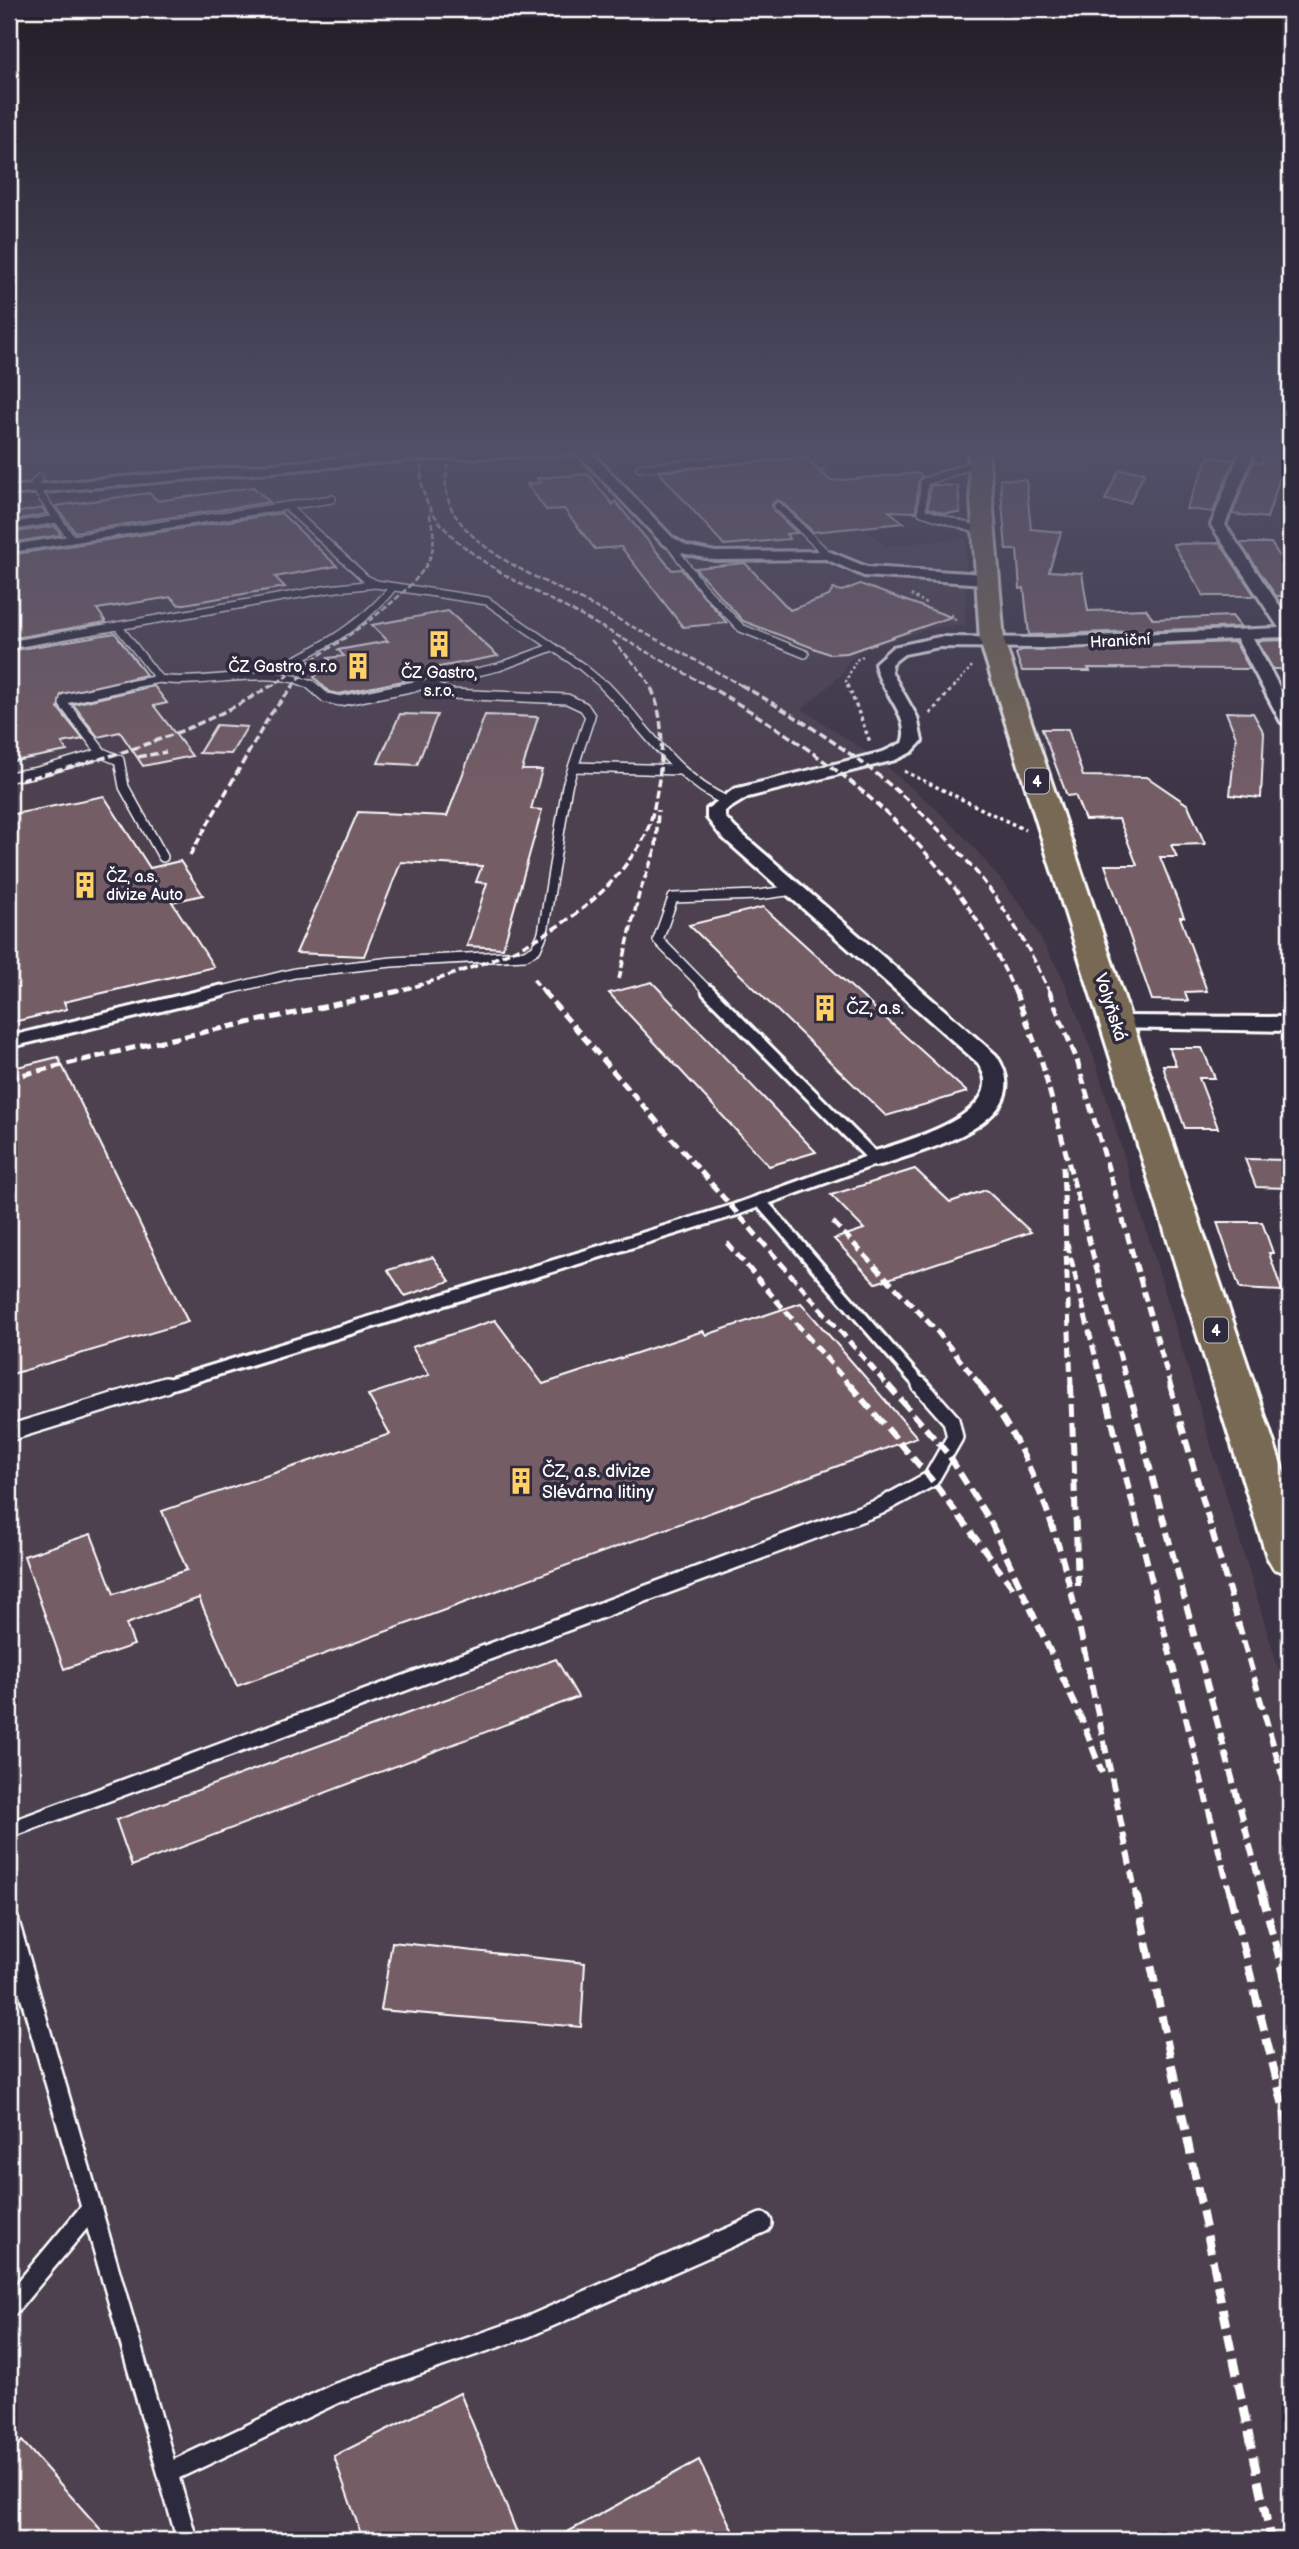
<svg xmlns="http://www.w3.org/2000/svg" width="1299" height="2549" font-family="'Balsamiq Sans',sans-serif">
	<style>
		.built { fill: #4e404f }
		.building { fill: #745d65; stroke: #fff; stroke-width: 2 }
		.lines { fill: none; stroke-linecap: round; stroke-linejoin: round }
		.lane-far4-casing { stroke: #fff; stroke-width: 10 }
		.lane-far3-casing { stroke: #fff; stroke-width: 12 }
		.lane-far2-casing { stroke: #fff; stroke-width: 17 }
		.lane-far1-casing { stroke: #fff; stroke-width: 20 }
		.lane-casing { stroke: #fff; stroke-width: 24 }
		.street-casing { stroke: #fff; stroke-width: 6 }
		.primary-casing { stroke: #fff; stroke-width: 6 }
		.path-far1 { stroke: #fff; stroke-width: 2.5; stroke-dasharray: 2.5 2.5; stroke-linecap: butt }
		.path { stroke: #fff; stroke-width: 3.5; stroke-dasharray: 3.5 3.5; stroke-linecap: butt }
		.lane-far4 { stroke: #2f2a3d; stroke-width: 7 }
		.lane-far3 { stroke: #2f2a3d; stroke-width: 9 }
		.lane-far2 { stroke: #2f2a3d; stroke-width: 11 }
		.lane-far1 { stroke: #2f2a3d; stroke-width: 15 }
		.lane { stroke: #2f2a3d; stroke-width: 19 }
		.street { fill: #2f2a3d; fill-rule: evenodd }
		.primary { fill: #786954; fill-rule: evenodd }
		.rail-far4 { stroke: #fff; stroke-width: 2.5; stroke-dasharray: 6 2.5; stroke-linecap: butt }
		.rail-far3 { stroke: #fff; stroke-width: 3.5; stroke-dasharray: 8 3.5; stroke-linecap: butt }
		.rail-far2 { stroke: #fff; stroke-width: 5; stroke-dasharray: 10 5; stroke-linecap: butt }
		.rail-far1 { stroke: #fff; stroke-width: 6; stroke-dasharray: 13 6; stroke-linecap: butt }
		.rail { stroke: #fff; stroke-width: 8; stroke-dasharray: 17 8; stroke-linecap: butt }
		.labels { text-anchor: middle; stroke-width: 7; stroke-linejoin: round; paint-order: stroke }
		.far-street-label { font-size: 16px; fill: #fff; stroke: #2f2a3d }
		.far-poi-label { font-size: 16px; fill: #fff; stroke: #2f2a3d; text-anchor: end }
		.shield { fill: #2f2a3d; stroke: #c1bfc5; stroke-width: 2 }
		.shield-label { font-size: 16px; font-weight: bold; fill: #fff }
		.street-label { font-size: 18px; fill: #fff; stroke: #2f2a3d }
		.poi-label { font-size: 18px; fill: #fff; stroke: #2f2a3d; text-anchor: start }
	</style>
	<rect width="100%" height="100%" fill="#3d3445"/>
	<filter id="ink" filterUnits="userSpaceOnUse"><feTurbulence type="fractalNoise" baseFrequency=".0143" numOctaves="2"/><feDisplacementMap in="SourceGraphic" scale="14" xChannelSelector="R" yChannelSelector="G"/><feConvolveMatrix kernelMatrix="1 2 1 2 8 2 1 2 1" color-interpolation-filters="sRGB"/></filter>
	<g filter="url(#ink)">
		<g class="built">
			<polygon points="430,449 468,449 463,455 576,453 615,497 808,477 885,546 966,538 965,625 928,629 862,650 848,661 841,675 802,709 877,759 932,805 972,845 1023,907 1063,978 1095,1060 1290,1707 1290,2540 9,2540 9,506 322,466 436,461 444,449"/>
			<polygon points="994,449 1099,449 1090,474 995,471"/>
		</g>
		<g class="building">
			<polygon points="1265,449 1289,449 1267,518 1232,514 1253,462 1261,463"/>
			<polygon points="805,457 831,481 919,473 922,476 918,482 916,512 889,511 904,523 813,532 782,502 777,500 772,504 773,510 797,533 786,534 790,539 724,545 659,472"/>
			<polygon points="1209,457 1234,460 1213,512 1186,509"/>
			<polygon points="1119,470 1145,472 1130,503 1105,500"/>
			<polygon points="588,474 613,505 615,501 672,570 681,569 727,623 683,627 621,547 595,549 564,509 546,510 527,484 540,483 537,478"/>
			<polygon points="1000,479 1026,480 1031,529 1061,532 1049,571 1082,573 1088,611 1146,609 1153,619 1232,616 1241,627 1029,635 1024,588 1020,589 1017,550 1006,550"/>
			<polygon points="934,485 958,486 960,513 944,513 928,508 930,486"/>
			<polygon points="253,487 270,502 75,532 56,506 149,493 158,501"/>
			<polygon points="42,508 47,514 9,521 9,514"/>
			<polygon points="281,513 337,566 275,577 285,587 179,605 171,597 97,609 106,622 9,639 9,555"/>
			<polygon points="55,526 61,535 9,543 9,533"/>
			<polygon points="1220,543 1255,596 1204,596 1173,544"/>
			<polygon points="1240,543 1271,543 1290,572 1290,596 1276,596"/>
			<polygon points="745,563 790,610 829,596 833,589 842,591 860,584 951,617 847,653 829,654 743,621 695,568"/>
			<polygon points="448,611 498,656 402,674 408,680 339,694 329,692 314,677 327,667 324,664 332,662 328,658 344,656 338,650 388,641 372,625"/>
			<polygon points="115,633 146,675 61,694 58,708 83,739 62,743 67,751 9,762 9,651"/>
			<polygon points="1290,640 1290,669 1273,669 1257,641"/>
			<polygon points="1235,642 1250,669 1088,668 1090,671 1022,671 1016,654 1022,650"/>
			<polygon points="154,686 167,703 154,706 192,756 143,766 120,732 98,737 73,704"/>
			<polygon points="1226,712 1253,713 1264,733 1261,798 1230,795 1236,737"/>
			<polygon points="400,714 437,715 417,765 378,763"/>
			<polygon points="485,715 538,717 522,770 542,770 531,809 542,810 503,948 467,946 487,883 476,882 482,866 401,862 364,956 296,953 358,812 447,816"/>
			<polygon points="216,725 247,727 231,754 199,753"/>
			<polygon points="1042,729 1068,729 1083,776 1147,777 1188,805 1205,844 1171,845 1177,857 1160,857 1184,917 1180,917 1207,991 1185,992 1188,1001 1152,1000 1105,865 1137,865 1119,819 1085,820 1075,795 1067,796"/>
			<polygon points="104,796 150,868 180,861 203,895 172,902 214,967 64,1002 67,1009 9,1023 9,815"/>
			<polygon points="763,907 967,1092 886,1116 689,925"/>
			<polygon points="652,982 816,1152 769,1166 609,993"/>
			<polygon points="1169,1048 1202,1048 1215,1078 1199,1078 1218,1128 1185,1128 1165,1073 1163,1065 1176,1065"/>
			<polygon points="58,1057 188,1322 9,1375 9,1069"/>
			<polygon points="1245,1159 1290,1160 1290,1188 1256,1187"/>
			<polygon points="915,1169 950,1202 986,1190 1031,1232 876,1283 834,1239 864,1229 831,1195"/>
			<polygon points="1217,1222 1262,1222 1273,1253 1269,1253 1282,1291 1240,1289"/>
			<polygon points="433,1257 450,1281 405,1296 388,1270"/>
			<polygon points="801,1303 917,1437 237,1686 199,1598 126,1624 134,1645 64,1669 24,1556 91,1534 114,1594 187,1570 162,1511 390,1434 368,1395 429,1375 412,1347 495,1320 543,1384 703,1331 706,1335"/>
			<polygon points="556,1659 578,1697 132,1866 116,1820"/>
			<polygon points="392,1942 585,1963 581,2027 381,2010"/>
			<polygon points="460,2393 520,2540 363,2540 334,2456"/>
			<polygon points="22,2441 110,2540 15,2540 9,2533 9,2455"/>
			<polygon points="699,2460 737,2540 553,2540"/>
		</g>
		<g class="lines">
			<defs>
				<g id="lane-far4">
					<polyline points="979,462 924,482 922,512 985,532"/>
					<polyline points="640,468 799,453 795,449"/>
					<polyline points="39,478 34,484 36,489 72,539 332,499"/>
					<polyline points="286,506 366,579 376,584 487,601 582,667 606,687"/>
					<polyline points="778,506 828,555"/>
					<polyline points="9,527 57,519"/>
					<polyline points="667,540 702,587 741,628 805,654"/>
					<polyline points="9,549 72,539"/>
					<path d="M118,626L159,679C202,686 279,663 313,687"/>
					<polyline points="9,645 329,589 375,584"/>
					<path d="M267,674C313,652 361,628 393,587"/>
					<polyline points="424,684 431,687"/>
					<polyline points="118,687 159,679"/>
					<polyline points="412,687 499,667 550,648"/>
				</g>
				<g id="lane-far3">
					<polyline points="127,685 65,699 64,704 102,753 119,760 124,787 163,857"/>
					<polyline points="311,685 326,698 340,701 420,685"/>
					<path d="M604,685C644,725 673,776 726,801"/>
					<polyline points="574,767 680,770"/>
					<polyline points="9,777 38,772 102,753"/>
					<polyline points="214,993 295,973 392,962 525,955 536,949 543,933 567,786 590,716 584,707 567,699 451,694 427,685"/>
					<polyline points="710,993 658,940 673,898 758,895 794,890"/>
				</g>
				<g id="lane-far2">
					<polyline points="9,1042 221,991"/>
					<polyline points="760,1201 922,1387"/>
					<polyline points="160,1387 735,1210 875,1159 708,991"/>
				</g>
				<g id="lane-far1">
					<polyline points="9,1433 165,1385"/>
					<polyline points="9,1830 879,1507 931,1479 955,1437 951,1420 920,1385"/>
				</g>
				<g id="lane">
					<polyline points="9,1922 187,2540"/>
					<polyline points="9,2307 91,2209"/>
					<polyline points="168,2473 337,2393 525,2328 762,2223"/>
				</g>
				<g id="street">
					<polygon points="500,449 600,449 592,453 672,537 687,546 715,552 828,551 867,567 986,574 994,579 986,584 864,576 826,559 715,560 677,552 662,543 578,454 409,460 9,495 9,487 409,452"/>
					<path d="M1241,449H1255L1225,525L1290,621V637L1253,638L1290,707V727L1281,722L1237,639L1044,648L939,647L904,654L891,664L892,673L917,717L922,741L912,752L895,760L748,797L725,811V817L735,828L996,1055C1041,1121 928,1149 884,1164L875,1166L866,1164L863,1159L866,1154C896,1144 983,1122 985,1084C986,1077 982,1070 978,1063L721,836L707,818V809L734,789L883,752L902,743C913,717 877,688 875,663L893,647L939,637L1044,638L1279,628L1211,525Z"/>
					<polygon points="1116,1016 1290,1017 1290,1031 1108,1028 1105,1023 1108,1018"/>
				</g>
				<polygon id="primary" points="968,449 988,449 1004,641 1290,1491 1290,1574 1274,1569 1267,1557 980,641"/>
			</defs>
			<use href="#lane-far4" class="lane-far4-casing"/>
			<use href="#lane-far3" class="lane-far3-casing"/>
			<use href="#lane-far2" class="lane-far2-casing"/>
			<use href="#lane-far1" class="lane-far1-casing"/>
			<use href="#lane" class="lane-casing"/>
			<use href="#street" class="street-casing"/>
			<use href="#primary" class="primary-casing"/>
			<g class="path-far1">
				<polyline points="612,450 629,449"/>
				<polyline points="815,460 825,464 820,479"/>
				<polyline points="911,595 926,603"/>
				<polyline points="951,614 955,620 953,622"/>
				<polyline points="848,687 846,681 856,660 865,655"/>
				<polyline points="954,687 973,665"/>
			</g>
			<g class="path">
				<polyline points="848,685 870,742"/>
				<polyline points="930,714 955,685"/>
				<polyline points="904,771 1025,830"/>
			</g>
			<use href="#lane-far4" class="lane-far4"/>
			<use href="#lane-far3" class="lane-far3"/>
			<use href="#lane-far2" class="lane-far2"/>
			<use href="#lane-far1" class="lane-far1"/>
			<use href="#lane" class="lane"/>
			<use href="#street" class="street"/>
			<use href="#primary" class="primary"/>
			<g class="rail-far4">
				<path d="M427,449C392,529 524,585 578,614C621,638 666,662 709,687"/>
				<path d="M456,449C443,470 442,493 455,515C483,557 540,578 583,601C637,629 691,657 744,687"/>
				<polyline points="613,641 641,671 651,687"/>
				<path d="M270,687C310,661 410,601 429,560C436,544 434,529 429,513"/>
				<polyline points="292,687 304,672"/>
			</g>
			<g class="rail-far3">
				<path d="M706,685C836,759 955,850 1015,993"/>
				<path d="M741,685C875,760 986,849 1050,993"/>
				<polyline points="138,757 166,752"/>
				<path d="M21,780C110,758 194,734 272,685"/>
				<polyline points="190,855 270,715 294,685"/>
				<polyline points="533,979 545,993"/>
				<polyline points="619,979 639,894 656,848 658,810"/>
				<path d="M393,993C477,968 568,939 624,867C631,857 640,847 645,836C653,818 656,798 659,779C663,746 664,716 650,685"/>
			</g>
			<g class="rail-far2">
				<polyline points="543,991 889,1387"/>
				<polyline points="1015,991 1041,1059 1128,1387"/>
				<polyline points="1049,991 1077,1060 1171,1387"/>
				<polyline points="9,1078 162,1041 399,991"/>
				<polyline points="1063,1166 1071,1387"/>
				<polyline points="833,1222 936,1330 982,1387"/>
				<polyline points="727,1243 851,1387"/>
				<polyline points="1067,1243 1103,1387"/>
			</g>
			<g class="rail-far1">
				<polyline points="850,1385 931,1479 1016,1592"/>
				<polyline points="888,1385 948,1454 991,1523 1082,1720 1102,1773"/>
				<path d="M980,1385C1050,1478 1070,1581 1093,1692C1108,1759 1122,1827 1136,1895"/>
				<polyline points="1071,1385 1078,1586"/>
				<polyline points="1103,1385 1230,1895"/>
				<polyline points="1128,1385 1263,1895"/>
				<polyline points="1170,1385 1290,1803"/>
			</g>
			<g class="rail">
				<polyline points="1136,1893 1271,2540"/>
				<polyline points="1230,1893 1290,2134"/>
				<polyline points="1262,1893 1290,1997"/>
			</g>
		</g>
	</g>
	<linearGradient id="sky" x2="0" y2="1"><stop stop-color="#221d26"/><stop offset="0.56" stop-color="#515068"/><stop offset="1" stop-color="#515068" stop-opacity="0"/></linearGradient>
	<rect width="1299" height="805" fill="url(#sky)"/>
	<defs>
		<symbol id="building-bare" viewBox="-9 -9 18 18"><path d="M-4-6H4V6H1V3H-1V6H-4ZM-2.5-4.3h1.7v1.8h-1.7ZM.8-4.3h1.7v1.8H.8ZM-2.5-1h1.7V.8h-1.7ZM.8-1h1.7V.8H.8Z" fill="#ffd166" stroke="#2f2a3d" stroke-width="2.5" paint-order="stroke"/></symbol>
	</defs>
	<g fill-rule="evenodd">
		<use href="#building-bare" x="420" y="625" width="38" height="38"/>
		<use href="#building-bare" x="339" y="647" width="38" height="38"/>
		<use href="#building-bare" x="66" y="866" width="38" height="38"/>
		<use href="#building-bare" x="806" y="989" width="38" height="38"/>
		<use href="#building-bare" x="502" y="1462" width="38" height="38"/>
	</g>
	<g class="labels">
		<g class="far-street-label">
			<text transform="translate(1120 640) rotate(-3)" y="6">Hraniční</text>
		</g>
		<g class="far-poi-label">
			<text x="337" y="672">ČZ Gastro, s.r.o</text>
			<text x="439" y="678" text-anchor="middle">ČZ Gastro,<tspan x="439" dy="18">s.r.o.</tspan></text>
			<text x="106" y="882" text-anchor="start">ČZ, a.s.<tspan x="106" dy="18">divize Auto</tspan></text>
		</g>
		<g class="shield">
			<rect x="1025" y="768.5" width="24" height="25" rx="5"/>
			<rect x="1204" y="1317.5" width="24" height="25" rx="5"/>
		</g>
		<g class="shield-label">
			<text x="1037" y="787">4</text>
			<text x="1216" y="1336">4</text>
		</g>
		<g class="street-label">
			<text transform="translate(1111 1007) rotate(72)" y="6">Volyňská</text>
		</g>
		<g class="poi-label">
			<text x="846" y="1014">ČZ, a.s.</text>
			<text x="542" y="1477">ČZ, a.s. divize<tspan x="542" dy="21">Slévárna litiny</tspan></text>
		</g>
	</g>
	<rect width="1299" height="2549" fill="none" stroke="#2f2a3d" stroke-width="35"/>
	<rect x="18" y="18" width="1264" height="2514" fill="none" stroke="#fff" stroke-width="2.5" filter="url(#ink)"/>
</svg>
